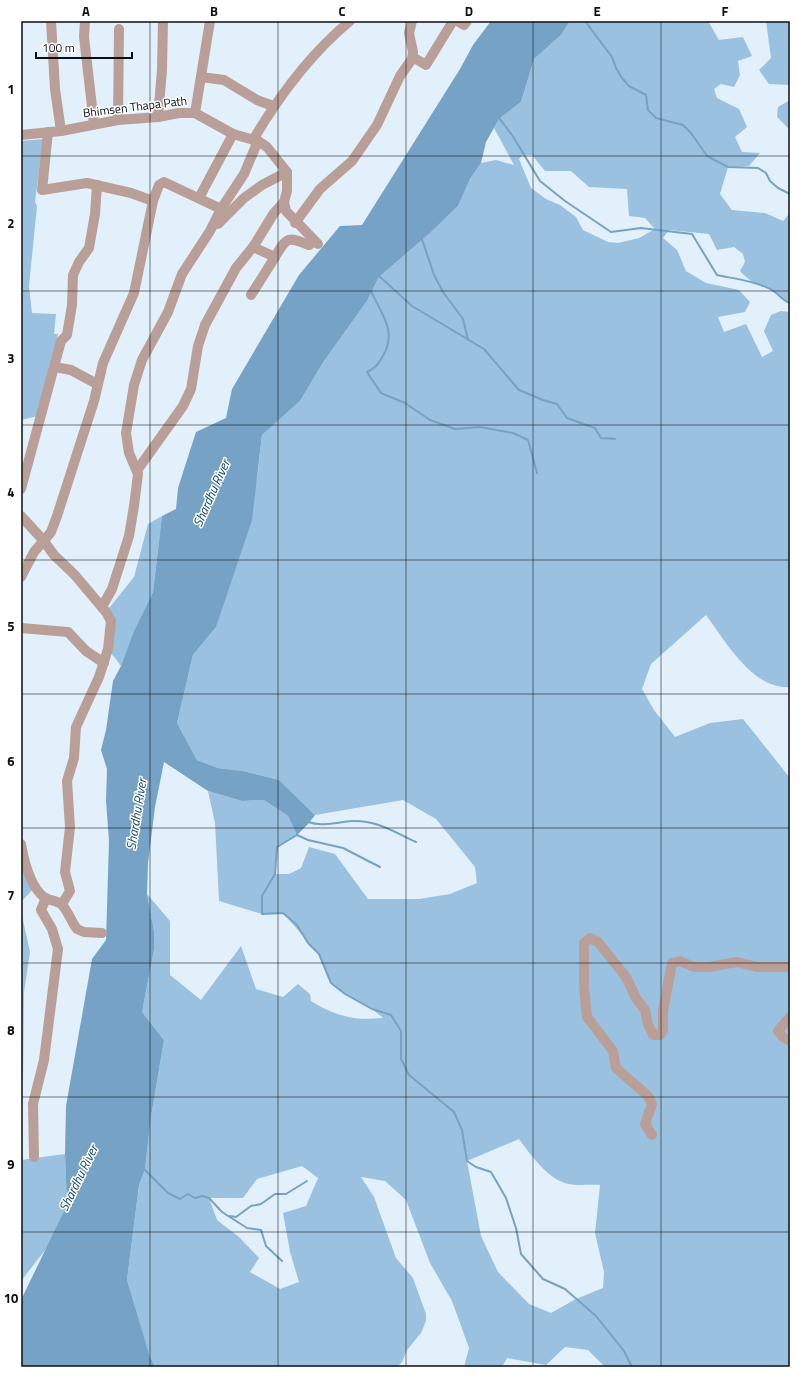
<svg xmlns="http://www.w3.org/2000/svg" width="811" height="1388" font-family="'Titillium Web',sans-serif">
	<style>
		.green { fill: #9ac1df; fill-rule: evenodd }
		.water { fill: #75a2c5 }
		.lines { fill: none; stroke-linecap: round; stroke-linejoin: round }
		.stream { stroke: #75a2c5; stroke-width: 2 }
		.minor { stroke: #b99f98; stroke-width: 10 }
		.grid { fill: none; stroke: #0b0f13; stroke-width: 1; stroke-opacity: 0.55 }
		.labels { text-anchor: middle; stroke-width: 3; stroke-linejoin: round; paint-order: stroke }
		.street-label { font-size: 12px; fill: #0b0f13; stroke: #fff }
		.water-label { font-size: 13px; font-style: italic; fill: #0f466a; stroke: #fff }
		.neatline { fill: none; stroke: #0b0f13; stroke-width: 1.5 }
		.grid-label { font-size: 13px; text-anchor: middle; font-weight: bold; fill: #0b0f13 }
	</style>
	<rect width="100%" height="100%" fill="#e2f0fb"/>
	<g class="green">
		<path d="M570,21H708L719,40L743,37L752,56L738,61L740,75L734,87L721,84L714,89L717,98L739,109L747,127L735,137L742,152L760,153L749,166L728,167L720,194L732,210L765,213L783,221L790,213V303C782,301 779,294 772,290C757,282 753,285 740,271L745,262L743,254L734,247L717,250L709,234L669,230L663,238L677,250L686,271L706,283L739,290L750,302L745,312L718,317L724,332L746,324L762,357L773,351L764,331L771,315L781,311L790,312V687C753,690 726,642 706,615L651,664L642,689L654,710L675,737L710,723L743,719L790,778V1367H605L588,1350L565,1347L546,1365L507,1358L502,1367H464L469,1348L452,1301L430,1263L406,1200L385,1181L361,1177L374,1197L396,1258L413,1278L426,1314V1321L421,1333L407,1350L402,1362L397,1367H155L150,1358L127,1280L139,1185L145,1169L151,1117L164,1040L142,1012L154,950V931L147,894L170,921V975L201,1000L241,946L256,989L283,997L298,984L310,994L311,1001C335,1016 354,1021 383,1018L372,1009L345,994L331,983L319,954L283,913L262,914L219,901L215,823L208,791L242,801L264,800L288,816L297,835L277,847L275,874H289L301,868L309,847L335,854L368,899H419L450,894L477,883L475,867L436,819L403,800L315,815L279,780L243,771L218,768L197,760L177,723L193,655L216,627L257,479L262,435L300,401L324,361L367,301L379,277L430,233L458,206L470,179L481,163L496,160L514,165L494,128L499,119L521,102L534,59L561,35ZM523,155H532L545,171H571L589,187L627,189L629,216L645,218L655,229L639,238L618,243L608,242L583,230L576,217L560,205L546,199L531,188L519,159ZM519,1139C530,1154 549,1181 569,1184C579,1186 590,1184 600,1185L595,1233L604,1272L603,1288L576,1299L551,1313L529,1304L498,1272L481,1236L467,1161ZM302,1166L318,1178L306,1206L283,1213L290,1252L299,1282L280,1289L250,1272L259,1258L239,1237L217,1220L209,1198H243L257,1179Z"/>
		<polygon points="766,21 790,21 790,85 769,84 759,70 771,58"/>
		<polygon points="790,100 790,130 777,117 778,107"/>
		<polygon points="43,139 35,202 37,206 29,286 32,313 56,314 54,334 58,334 38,416 21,420 21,141"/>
		<polygon points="162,516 153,592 133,633 121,666 108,649 106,612 134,577 148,524"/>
		<polygon points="21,844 36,886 21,902"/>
		<polygon points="21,911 30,952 24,992 23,1080 21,1080"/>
		<polygon points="65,1154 67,1205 49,1245 21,1281 21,1160"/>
	</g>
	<polygon class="water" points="491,21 570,21 561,35 534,59 521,102 499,119 486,142 481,163 470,179 458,206 430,233 379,277 367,301 324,361 300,401 262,435 252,520 216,627 193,655 177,723 197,760 218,768 243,771 279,780 315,815 309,823 297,835 288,816 264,800 242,801 208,791 164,762 155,807 148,863 147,894 154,931 154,950 142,1012 164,1040 151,1117 145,1169 139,1185 127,1280 150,1357 155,1367 21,1367 21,1300 67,1205 65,1154 66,1106 92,959 106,940 109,841 106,801 107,769 101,750 106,730 113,681 121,666 133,633 153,592 162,516 176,509 178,488 196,432 226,418 232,389 299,275 340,226 362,225 460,69 473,45"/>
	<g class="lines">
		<g class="stream">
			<polyline points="585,21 612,57 616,68 622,78 629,86 646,95 648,110 656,118 683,125 691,133 707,156 728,167 758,168 766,173 770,181 778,188 790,194"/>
			<path d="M499,118L512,135L540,181L565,201L611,232L641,228L692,234L717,275C736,279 755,281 772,290C779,294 782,301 790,303"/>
			<polyline points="422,239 434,275 443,292 463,319 468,340"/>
			<polyline points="378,275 412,306 484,349 519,390 543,400 557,404 567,418 595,428 601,438 615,439"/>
			<path d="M371,291C380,311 396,330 385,352C379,363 378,366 367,372L381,393L405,403L430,420L455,429L480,427L513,433L528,440L537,473"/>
			<path d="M308,822C322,827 338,822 352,821C377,820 394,832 416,842"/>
			<polyline points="297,833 297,835 277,847 275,874 262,896 262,914 283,913 297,925 308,943 319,954 331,983 345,994 372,1009 391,1015 401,1031 401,1059 409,1075 454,1112 462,1130 467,1161 476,1167 491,1172 506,1198 516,1228 521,1254 543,1279 565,1289 596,1316 624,1351 632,1367"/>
			<polyline points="297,835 308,840 343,848 380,867"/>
			<polyline points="144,1169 168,1193 180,1199 188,1194 195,1198 202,1196 209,1198 222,1212 247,1228 261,1230 266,1246 282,1261"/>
			<polyline points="230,1216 236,1217 251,1206 261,1204 275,1194 286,1194 307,1181"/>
		</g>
		<g class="minor">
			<polyline points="51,21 55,89 61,131"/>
			<polyline points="85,21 84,37 94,124"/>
			<polyline points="457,21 464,25 467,21"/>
			<polyline points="412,59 416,59 426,65 453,21"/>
			<polyline points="201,77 224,80 257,100 273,106"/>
			<polyline points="195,113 210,21"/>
			<polyline points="158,117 162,70 163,21"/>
			<polyline points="118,120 119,29"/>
			<polyline points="48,132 42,190 87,183 131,193 153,201"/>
			<polyline points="21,135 61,131 118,120 158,117 179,113 195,113 233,134 258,141 267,147 287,172 287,191 284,202 274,213 253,247 236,268 205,325 198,346 191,389 183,406 138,469"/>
			<path d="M253,140C279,96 310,54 350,21"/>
			<polyline points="199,198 233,134"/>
			<polyline points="284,202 286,211 318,244"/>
			<polyline points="295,223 320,189 352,161 377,125 400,76 412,59 413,52 409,33 412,21"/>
			<polyline points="218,224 244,198 262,185 287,172"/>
			<path d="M253,247L275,257C287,237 287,236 309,245L314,241"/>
			<polyline points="251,295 275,257"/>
			<polyline points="55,367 71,370 97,384"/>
			<polyline points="21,489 61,341 67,335 72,305 73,275 79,262 89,248 95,214 97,185"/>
			<polyline points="21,516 43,540 54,555 74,574 106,612 111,621 108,649 99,677 76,727 74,758 67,781 70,827 65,872 70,891 62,904"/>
			<polyline points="21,577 34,552 51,532 57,516 94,401 103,363 134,293 153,201 159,185 164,182 221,209"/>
			<polyline points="102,607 112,589 129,536 134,506 138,474 129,453 126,433 134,385 142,360 168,312 182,274 210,231 221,209 244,174 258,141"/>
			<polyline points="21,628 68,632 86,651 104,663"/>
			<path d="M21,844C24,861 30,887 45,898C51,901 58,900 62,905C69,912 71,922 77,929L84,932L102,933"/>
			<polyline points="790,1017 778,1031 783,1037 790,1041"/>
			<polyline points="652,1135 645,1124 652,1104 648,1096 616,1068 613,1051 587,1017 584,987 584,943 590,938 598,942 626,977 636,998 645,1010 648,1024 653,1035 660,1035 663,1030 663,1011 672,963 680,961 694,967 709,967 737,962 757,967 790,967"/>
			<polyline points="34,1157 33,1104 44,1060 58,949 52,929 41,910 46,898"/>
		</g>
	</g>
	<path class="grid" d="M150,21V1367M278,21V1367M406,21V1367M533,21V1367M661,21V1367M21,156H790M21,291H790M21,425H790M21,560H790M21,694H790M21,828H790M21,963H790M21,1097H790M21,1232H790"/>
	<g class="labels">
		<g class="street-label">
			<text transform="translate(135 107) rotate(-7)" y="4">Bhimsen Thapa Path</text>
		</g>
		<g class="water-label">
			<text transform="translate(211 493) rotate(-66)" y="5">Shardhu River</text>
			<text transform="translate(136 814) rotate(-81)" y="5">Shardhu River</text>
			<text transform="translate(78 1178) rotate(-64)" y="5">Shardhu River</text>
		</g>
	</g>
	<rect width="811" height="1388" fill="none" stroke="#ffffff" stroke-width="44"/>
	<path d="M36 52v6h96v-6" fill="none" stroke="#0b0f13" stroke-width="2"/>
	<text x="42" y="52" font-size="12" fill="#0b0f13" stroke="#ffffff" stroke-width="3" paint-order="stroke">100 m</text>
	<rect x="22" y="22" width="767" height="1344" class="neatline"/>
	<g class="grid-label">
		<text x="86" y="16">A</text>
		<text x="214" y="16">B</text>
		<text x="342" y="16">C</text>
		<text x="469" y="16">D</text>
		<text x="597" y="16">E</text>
		<text x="725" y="16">F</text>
		<text x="11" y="94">1</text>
		<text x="11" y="228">2</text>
		<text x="11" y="363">3</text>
		<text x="11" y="497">4</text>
		<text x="11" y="631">5</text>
		<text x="11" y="766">6</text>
		<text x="11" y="900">7</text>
		<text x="11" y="1035">8</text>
		<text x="11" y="1169">9</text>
		<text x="11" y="1303">10</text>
	</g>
</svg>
